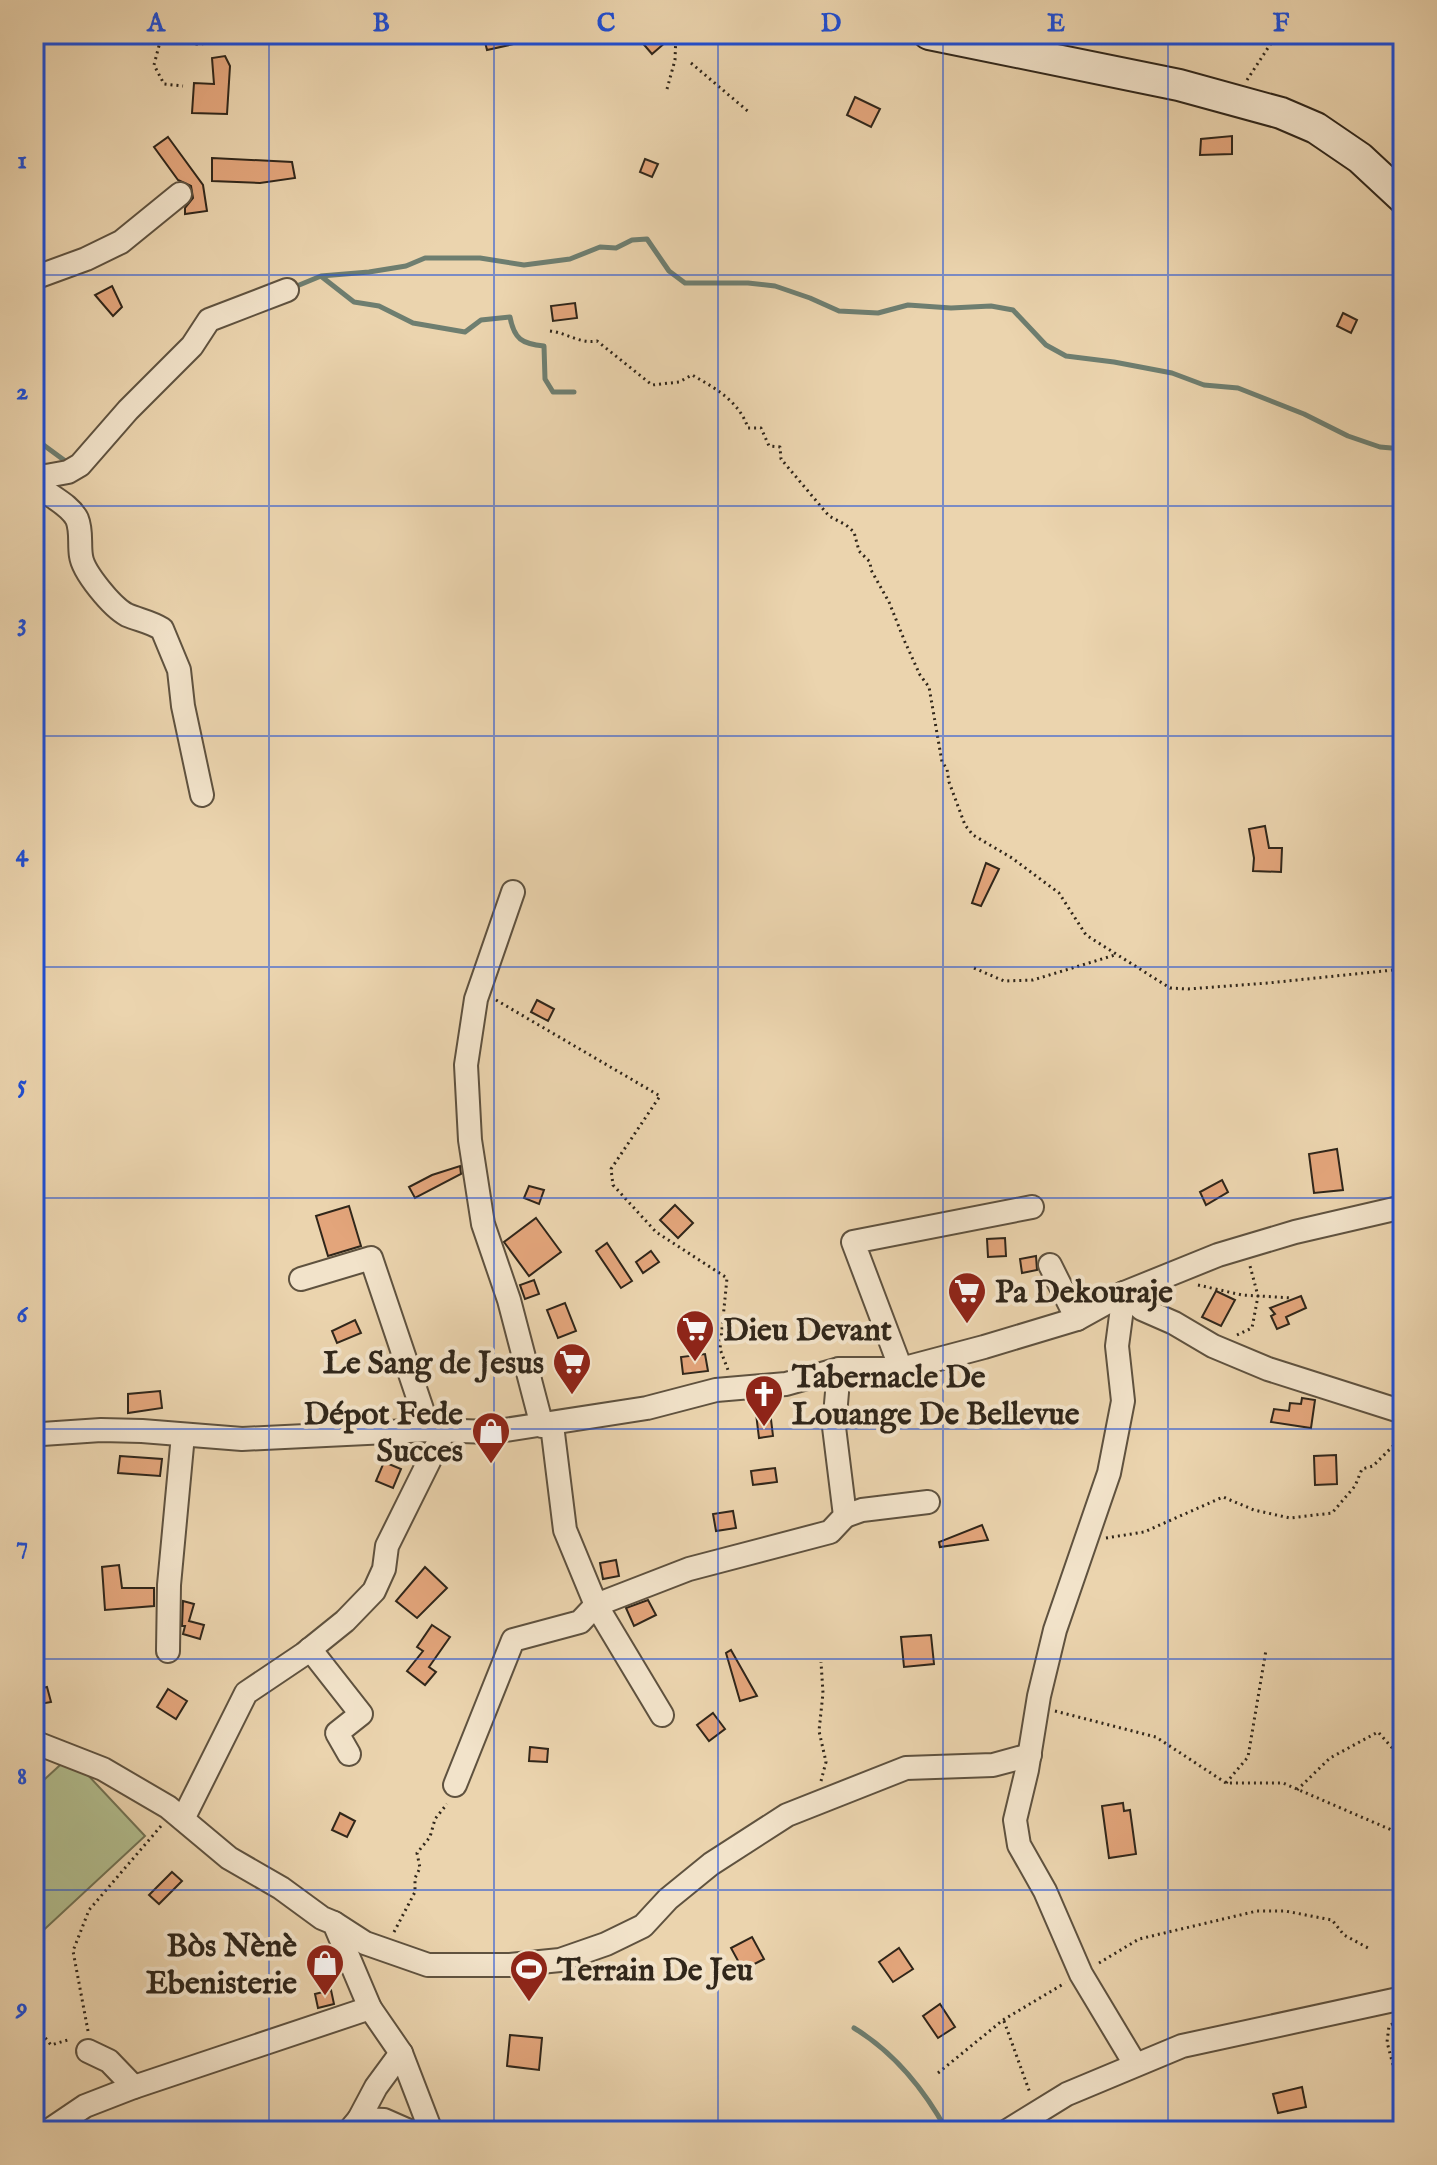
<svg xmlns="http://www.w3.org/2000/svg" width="1437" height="2165" font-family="'IM FELL English',serif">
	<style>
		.green { fill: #b2be8f; stroke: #717254; stroke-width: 2 }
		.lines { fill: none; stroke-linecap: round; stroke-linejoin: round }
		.stream { stroke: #6e7e70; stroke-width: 5 }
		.building { fill: #e3a57b; stroke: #30261a; stroke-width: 2 }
		.street-casing { stroke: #5f523f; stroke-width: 26 }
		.secondary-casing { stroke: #30261a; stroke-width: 34 }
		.path { stroke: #30261a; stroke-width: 3; stroke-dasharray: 2 4; stroke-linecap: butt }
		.street { stroke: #f2e3ca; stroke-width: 22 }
		.secondary { stroke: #f2e3ca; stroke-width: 30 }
		.grid { fill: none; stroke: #1d4ed8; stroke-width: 2; stroke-opacity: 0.55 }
		.labels { text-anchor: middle; stroke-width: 8; stroke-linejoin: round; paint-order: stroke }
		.poi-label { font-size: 32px; font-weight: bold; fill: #30261a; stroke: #f2e3ca; text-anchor: start }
		.neatline { fill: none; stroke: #1d4ed8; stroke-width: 3 }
		.grid-label { font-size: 26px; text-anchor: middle; font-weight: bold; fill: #1d4ed8 }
	</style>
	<rect width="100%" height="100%" fill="#ebd4ae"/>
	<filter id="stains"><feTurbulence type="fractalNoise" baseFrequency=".0025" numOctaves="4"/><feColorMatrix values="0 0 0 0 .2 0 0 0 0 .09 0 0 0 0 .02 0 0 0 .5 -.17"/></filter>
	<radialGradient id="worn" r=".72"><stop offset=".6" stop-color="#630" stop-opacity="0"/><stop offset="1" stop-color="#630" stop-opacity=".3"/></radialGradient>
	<polygon class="green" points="70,1756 145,1836 34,1939 34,1789"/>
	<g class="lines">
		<g class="stream">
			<path d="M322,277L354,302L379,306L413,323L465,332L481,320L510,317C514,339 522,344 544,346L545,379L553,392H574"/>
			<polyline points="292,288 321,276 369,272 406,266 425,258 480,258 524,265 570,259 600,247 616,248 632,240 647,239 669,271 685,283 748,283 775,286 810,298 839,311 878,313 908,305 951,308 991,306 1013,310 1046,345 1066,356 1114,362 1172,373 1204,385 1238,388 1304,414 1348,436 1380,447 1403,449"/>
			<polyline points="34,438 68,463"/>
			<path d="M854,2028C895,2053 924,2089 947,2131"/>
		</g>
	</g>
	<g class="building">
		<polygon points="483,34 531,34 532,40 487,50"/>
		<polygon points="647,34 659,34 666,42 652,54 640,40"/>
		<polygon points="225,56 230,66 227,114 192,113 194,83 214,84 212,58"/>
		<polygon points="855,97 880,109 871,127 847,115"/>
		<polygon points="1232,136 1232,154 1200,155 1201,139"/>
		<polygon points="168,137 203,185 207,211 185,214 185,208 193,198 191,186 178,180 154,147"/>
		<polygon points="212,158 292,162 295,178 260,183 212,181"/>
		<polygon points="645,159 658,164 652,177 640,172"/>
		<polygon points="112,286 122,307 113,316 95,295"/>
		<polygon points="575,303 577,318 553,321 551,306"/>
		<polygon points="1343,313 1357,320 1351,333 1337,326"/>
		<polygon points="1265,826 1269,848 1282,848 1281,872 1253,871 1254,858 1249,829"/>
		<polygon points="986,863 999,869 981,906 972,903"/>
		<polygon points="537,1000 554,1009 548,1021 531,1012"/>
		<polygon points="1337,1149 1343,1190 1314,1193 1309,1154"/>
		<polygon points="460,1166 461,1174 415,1198 409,1187 432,1175"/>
		<polygon points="1222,1180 1228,1192 1206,1205 1200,1192"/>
		<polygon points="529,1186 544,1190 539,1204 524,1198"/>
		<polygon points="675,1205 693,1223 678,1238 660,1220"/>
		<polygon points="349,1206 361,1246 328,1256 316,1216"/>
		<polygon points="536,1218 561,1252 529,1276 504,1242"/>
		<polygon points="1005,1238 1006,1256 988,1257 987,1239"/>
		<polygon points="607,1243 632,1281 621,1288 596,1251"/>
		<polygon points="651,1251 659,1262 643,1273 636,1262"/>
		<polygon points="1036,1256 1037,1270 1022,1273 1020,1259"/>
		<polygon points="534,1280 539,1294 525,1299 520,1285"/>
		<polygon points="1216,1291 1235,1300 1221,1326 1202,1317"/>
		<polygon points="1301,1296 1306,1308 1286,1317 1289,1324 1277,1329 1271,1316 1275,1314 1270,1308"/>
		<polygon points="565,1303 576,1331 558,1338 547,1310"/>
		<polygon points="355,1320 361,1333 337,1343 332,1331"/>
		<polygon points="705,1354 708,1371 683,1374 681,1357"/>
		<polygon points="160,1391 162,1408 128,1413 128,1394"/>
		<polygon points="1302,1398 1315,1400 1311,1428 1271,1422 1274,1409 1289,1411 1290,1403 1301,1404"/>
		<polygon points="769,1403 773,1436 759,1438 755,1405"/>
		<polygon points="1336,1455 1337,1484 1315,1485 1314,1456"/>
		<polygon points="120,1456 162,1459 160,1476 118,1473"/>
		<polygon points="384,1462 401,1469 393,1488 376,1481"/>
		<polygon points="775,1468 777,1482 753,1485 751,1471"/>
		<polygon points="733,1511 736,1528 716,1531 713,1514"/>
		<polygon points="982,1525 988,1540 940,1547 939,1542"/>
		<polygon points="616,1560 619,1576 603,1579 600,1563"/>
		<polygon points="119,1565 122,1588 154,1588 154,1606 105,1610 102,1567"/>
		<polygon points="425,1567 447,1588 417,1618 396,1601"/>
		<polygon points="648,1600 656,1615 634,1626 626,1608"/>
		<polygon points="183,1601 194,1604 189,1621 204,1625 200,1639 183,1634 185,1626 182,1626"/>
		<polygon points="432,1625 450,1637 429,1667 436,1672 425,1685 407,1671 423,1651 417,1647"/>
		<polygon points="931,1635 934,1664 904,1667 901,1637"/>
		<polygon points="731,1650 757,1696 740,1701 726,1653"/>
		<polygon points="47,1687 51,1702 34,1705 34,1690"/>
		<polygon points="168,1689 187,1701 176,1719 157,1707"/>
		<polygon points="713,1713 725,1729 709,1741 697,1725"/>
		<polygon points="530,1747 548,1749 547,1762 529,1761"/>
		<polygon points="1123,1803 1124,1811 1130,1810 1136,1854 1109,1858 1102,1806"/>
		<polygon points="340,1813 355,1821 347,1837 332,1830"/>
		<polygon points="172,1872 182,1881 159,1904 149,1895"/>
		<polygon points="752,1937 764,1959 743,1970 731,1948"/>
		<polygon points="899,1948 913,1969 893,1982 879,1962"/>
		<polygon points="331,1990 334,2004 318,2008 315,1994"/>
		<polygon points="940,2004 955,2027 938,2038 923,2016"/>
		<polygon points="510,2035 542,2038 539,2070 507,2066"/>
		<polygon points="1302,2087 1306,2107 1278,2113 1273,2094"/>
	</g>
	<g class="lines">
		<defs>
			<g id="street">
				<polyline points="34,278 86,259 121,242 180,194"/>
				<polyline points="34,475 46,476 68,472 80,465 128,410 192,346 209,320 287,290"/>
				<path d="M34,482C46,495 69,503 77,519C82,531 79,544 81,556C83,572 112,607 127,615C139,620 151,622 162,629L179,670L183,706L202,795"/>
				<polyline points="513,892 476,999 466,1065 470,1140 483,1224 509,1300 542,1426"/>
				<polyline points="1050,1265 1077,1319"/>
				<polyline points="301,1279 371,1258 429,1430"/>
				<polyline points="1124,1293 1117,1346 1123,1401 1109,1473 1055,1630 1039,1696 1027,1770 1015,1820 1019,1845 1045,1891 1081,1974 1135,2064"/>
				<polyline points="1124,1293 1142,1309 1174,1323 1213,1346 1268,1369 1403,1412"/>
				<polyline points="901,1369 853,1242 1032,1207"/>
				<polyline points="552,1425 565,1530 596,1605 662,1715"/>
				<polyline points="34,1432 42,1434 101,1430 142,1431 242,1439 429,1430 492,1432 647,1408 716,1390 786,1384 839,1369 901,1369 984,1347 1077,1319 1124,1293 1218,1255 1295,1232 1403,1207"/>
				<polyline points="845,1516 862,1510 928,1502"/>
				<polyline points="310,1649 361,1714 337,1733 349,1754"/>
				<polyline points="168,1651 169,1585 183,1435"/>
				<polyline points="34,1742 103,1769 168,1807 229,1858 281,1888 322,1918 334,1923 370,2008 401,2053 431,2131"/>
				<polyline points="455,1785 513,1640 580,1622 596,1605 689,1569 830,1532 845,1516 834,1427 839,1369"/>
				<polyline points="183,1819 246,1693 304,1654 345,1621 374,1591 384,1569 387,1546 444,1431"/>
				<polyline points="334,1923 365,1943 428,1965 510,1965 560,1960 606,1944 643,1926 668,1899 711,1864 787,1815 906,1768 993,1765 1030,1755"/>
				<polyline points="88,2051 109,2061 134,2087"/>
				<polyline points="359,2119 376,2087 401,2053"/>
				<polyline points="48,2131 85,2106 134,2087 370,2008"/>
				<polyline points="349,2131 359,2119 384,2120 409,2131"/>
				<polyline points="1007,2131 1067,2094 1182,2046 1403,1998"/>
			</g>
			<polyline id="secondary" points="929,34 1179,85 1281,113 1316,128 1360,158 1403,198"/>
		</defs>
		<use href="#street" class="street-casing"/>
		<use href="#secondary" class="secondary-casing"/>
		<g class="path">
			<polyline points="162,34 154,65 164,84 183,86"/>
			<polyline points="174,34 196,44 228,42"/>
			<polyline points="691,63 750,113"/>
			<polyline points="1247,80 1277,34"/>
			<polyline points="667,89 675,60 676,34"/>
			<path d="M550,331C567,333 580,344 597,341L652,385L679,382L692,375C715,388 739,401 748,428H761L769,446L780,447L781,459L829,516L846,525L854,532L859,551L870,562L871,570L889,602L905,642L920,675L929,687L942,762L947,769L949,782L965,825L973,835L1012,858L1059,893L1086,935L1170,988L1188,989L1268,983L1403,969"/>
			<polyline points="974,968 1004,981 1033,980 1115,955"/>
			<polyline points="496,1000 660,1096 611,1169 613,1185 656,1232 727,1278 720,1349 728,1370"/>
			<polyline points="1198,1285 1242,1295 1292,1298"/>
			<polyline points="1237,1335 1252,1328 1258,1296 1250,1266"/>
			<polyline points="1106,1538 1144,1532 1223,1497 1254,1510 1290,1518 1332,1513 1355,1486 1362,1469 1373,1466 1403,1436"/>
			<polyline points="1055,1711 1156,1737 1226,1783 1283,1783 1403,1835"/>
			<polyline points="821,1781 826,1762 819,1731 823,1693 821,1662"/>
			<polyline points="1226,1783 1248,1757 1266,1650"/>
			<polyline points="1297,1790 1330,1758 1378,1732 1403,1760"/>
			<polyline points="394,1932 415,1892 415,1878 420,1868 417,1853 430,1837 435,1819 447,1804"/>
			<polyline points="1099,1963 1139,1939 1257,1911 1285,1911 1332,1920 1344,1935 1370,1949"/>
			<polyline points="1004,2021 1030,2093"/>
			<polyline points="1398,2021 1389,2026 1387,2042 1403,2103"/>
			<polyline points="34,2024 51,2045 71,2039"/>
			<polyline points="88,2031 73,1951 89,1910 161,1826"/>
			<polyline points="938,2073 1003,2020 1065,1983"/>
		</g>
		<use href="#street" class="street"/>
		<use href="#secondary" class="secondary"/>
	</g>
	<path class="grid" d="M269,34V2131M494,34V2131M718,34V2131M943,34V2131M1168,34V2131M34,275H1403M34,506H1403M34,736H1403M34,967H1403M34,1198H1403M34,1429H1403M34,1659H1403M34,1890H1403"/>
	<defs>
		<symbol id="supermarket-pin" viewBox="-11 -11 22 30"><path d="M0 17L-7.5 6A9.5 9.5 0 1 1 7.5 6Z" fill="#8f2418" stroke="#f2e3ca"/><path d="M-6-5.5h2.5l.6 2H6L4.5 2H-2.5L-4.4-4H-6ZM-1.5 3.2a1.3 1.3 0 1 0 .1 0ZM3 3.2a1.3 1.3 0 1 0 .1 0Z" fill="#fff"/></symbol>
		<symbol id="church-pin" viewBox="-11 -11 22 30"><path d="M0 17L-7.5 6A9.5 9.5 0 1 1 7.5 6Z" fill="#8f2418" stroke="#f2e3ca"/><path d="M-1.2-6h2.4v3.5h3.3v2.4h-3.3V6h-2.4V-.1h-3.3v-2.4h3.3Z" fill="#fff"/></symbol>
		<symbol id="shop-pin" viewBox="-11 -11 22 30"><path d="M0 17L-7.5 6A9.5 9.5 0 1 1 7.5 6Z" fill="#8f2418" stroke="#f2e3ca"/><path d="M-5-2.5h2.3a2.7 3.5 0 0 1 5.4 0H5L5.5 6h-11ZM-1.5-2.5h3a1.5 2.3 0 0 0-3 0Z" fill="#fff"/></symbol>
		<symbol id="stadium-pin" viewBox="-11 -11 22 30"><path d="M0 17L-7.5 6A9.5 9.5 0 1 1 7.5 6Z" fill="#8f2418" stroke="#f2e3ca"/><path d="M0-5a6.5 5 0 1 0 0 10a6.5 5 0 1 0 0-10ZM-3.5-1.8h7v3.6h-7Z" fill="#fff"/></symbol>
	</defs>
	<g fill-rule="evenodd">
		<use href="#supermarket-pin" x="945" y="1269" width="44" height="60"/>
		<use href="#supermarket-pin" x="673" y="1307" width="44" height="60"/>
		<use href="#supermarket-pin" x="550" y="1340" width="44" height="60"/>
		<use href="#church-pin" x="742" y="1372" width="44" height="60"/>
		<use href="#shop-pin" x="469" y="1409" width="44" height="60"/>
		<use href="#shop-pin" x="303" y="1941" width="44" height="60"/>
		<use href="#stadium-pin" x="507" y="1947" width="44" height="60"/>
	</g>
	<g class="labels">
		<g class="poi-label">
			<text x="995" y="1302">Pa Dekouraje</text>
			<text x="723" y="1340">Dieu Devant</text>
			<text x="544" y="1373" text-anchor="end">Le Sang de Jesus</text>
			<text x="792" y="1387">Tabernacle De<tspan x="792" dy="37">Louange De Bellevue</tspan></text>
			<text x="463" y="1424" text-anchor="end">Dépot Fede<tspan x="463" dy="37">Succes</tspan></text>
			<text x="297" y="1956" text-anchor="end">Bòs Nènè<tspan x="297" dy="37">Ebenisterie</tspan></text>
			<text x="557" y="1980">Terrain De Jeu</text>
		</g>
	</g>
	<rect width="1437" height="2165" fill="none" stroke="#ebd4ae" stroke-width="88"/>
	<rect x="44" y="44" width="1349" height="2077" class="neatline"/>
	<g class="grid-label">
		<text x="156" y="31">A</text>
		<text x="381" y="31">B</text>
		<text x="606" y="31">C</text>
		<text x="831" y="31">D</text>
		<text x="1056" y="31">E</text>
		<text x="1281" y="31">F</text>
		<text x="22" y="168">1</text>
		<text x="22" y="399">2</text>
		<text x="22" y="630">3</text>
		<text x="22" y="861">4</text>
		<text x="22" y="1092">5</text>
		<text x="22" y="1322">6</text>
		<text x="22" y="1553">7</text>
		<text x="22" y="1784">8</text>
		<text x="22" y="2015">9</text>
	</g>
	<rect width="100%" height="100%" filter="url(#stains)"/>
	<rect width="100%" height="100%" fill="url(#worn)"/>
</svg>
